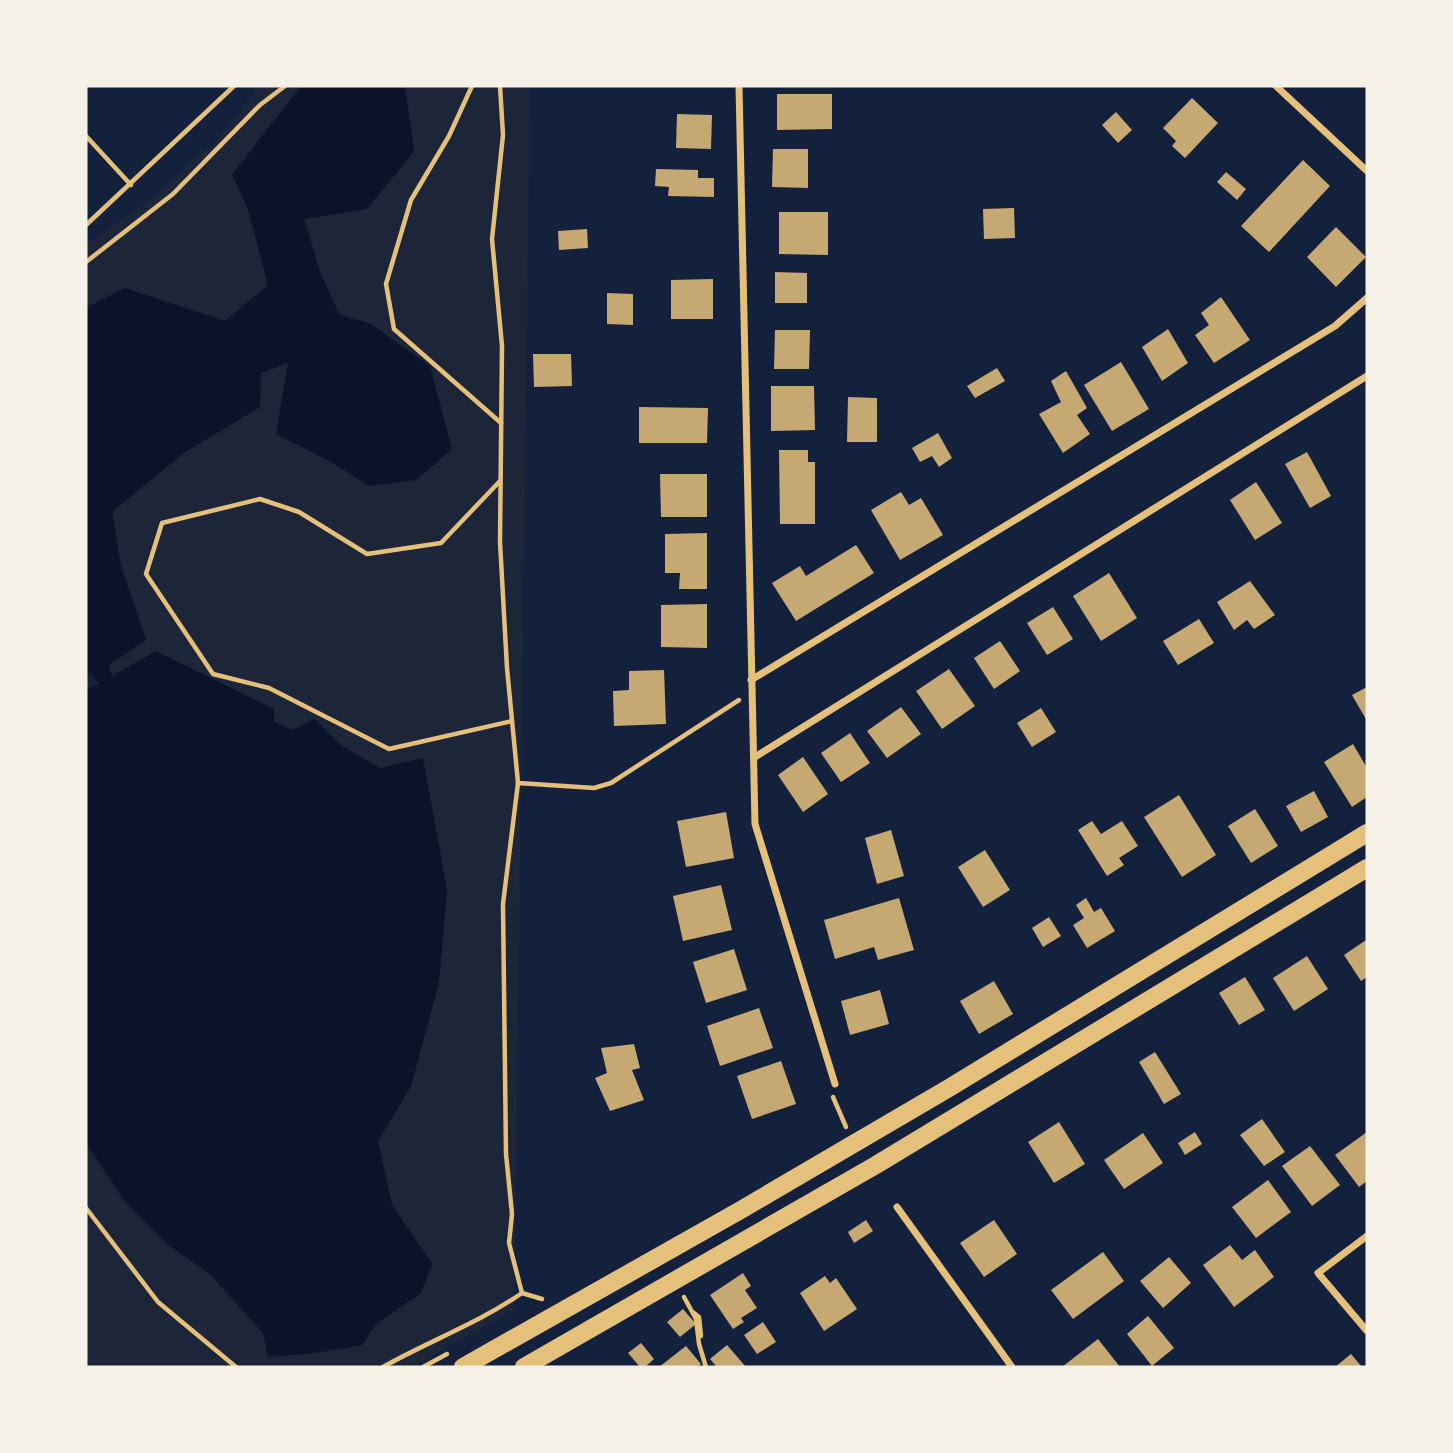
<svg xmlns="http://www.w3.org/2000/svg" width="1453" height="1453" font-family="Ubuntu,sans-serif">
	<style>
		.green { fill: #1d2539 }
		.water { fill: #0b132b }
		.building { fill: #c6a872 }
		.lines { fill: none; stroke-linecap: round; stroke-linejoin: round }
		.path { stroke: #e5c07b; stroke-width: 4.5 }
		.minor { stroke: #e5c07b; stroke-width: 7 }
		.primary { stroke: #e5c07b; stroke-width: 18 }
	</style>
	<rect width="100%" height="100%" fill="#14213d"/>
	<g class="green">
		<polygon points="259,86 301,86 232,175 247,206 268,285 225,321 125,288 86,308 86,244 145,203 218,139"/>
		<polygon points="405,86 530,86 514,1310 412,1367 86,1367 86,1143 126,1203 166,1243 211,1275 263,1333 268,1357 361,1345 376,1324 421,1293 432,1264 392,1205 378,1141 411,1086 423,758 380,768 342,746 314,719 293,730 274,722 274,709 240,693 112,676 108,665 121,566 112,511 185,452 260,407 261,373 288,362 335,464 369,486 371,324 339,314 320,272 304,219 367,209 414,152"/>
	</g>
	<polygon class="water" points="301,86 405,86 414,151 367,209 304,219 320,272 339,314 371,324 430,366 452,449 416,480 369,486 335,464 276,434 288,363 261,373 260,407 185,452 112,512 121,566 146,640 109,665 112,676 156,651 274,709 274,722 293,730 314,719 342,746 380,768 423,758 447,889 439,983 411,1086 378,1141 392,1205 432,1264 421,1293 376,1324 362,1345 316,1353 268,1357 263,1333 211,1275 166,1243 126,1203 86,1143 86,689 99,684 92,674 86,675 86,308 125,288 225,321 268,285 247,206 232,175"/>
	<g class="building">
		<polygon points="777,94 832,94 832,129 777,130"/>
		<polygon points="1192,98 1218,123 1185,158 1172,146 1176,141 1163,128"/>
		<polygon points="1116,112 1132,130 1118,143 1102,125"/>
		<polygon points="677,114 712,115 711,149 676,148"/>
		<polygon points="773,149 808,149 808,188 772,187"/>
		<polygon points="1303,160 1330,186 1269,252 1241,226"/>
		<polygon points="656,169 698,170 698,178 714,178 714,197 668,196 669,187 655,186"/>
		<polygon points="1226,172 1246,189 1237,200 1217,182"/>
		<polygon points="1014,208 1015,238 984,239 983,209"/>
		<polygon points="779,212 828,212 828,255 779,254"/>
		<polygon points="1336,227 1366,257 1336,287 1307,257"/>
		<polygon points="587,229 588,248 559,250 558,231"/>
		<polygon points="775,272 807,273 807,303 775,303"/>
		<polygon points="713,279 713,319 671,319 671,280"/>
		<polygon points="607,293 633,294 633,325 607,324"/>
		<polygon points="1221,297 1250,340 1214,363 1195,335 1209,325 1201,313"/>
		<polygon points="1168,329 1188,363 1162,381 1142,347"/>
		<polygon points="775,330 810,330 809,369 774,369"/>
		<polygon points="533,354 571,354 572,386 534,387"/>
		<polygon points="1121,362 1149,409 1112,431 1084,385"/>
		<polygon points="997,368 1005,381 975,398 967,386"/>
		<polygon points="1066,371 1087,408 1077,415 1090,434 1063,453 1039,414 1061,402 1051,381"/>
		<polygon points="771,386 814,386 815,430 771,431"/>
		<polygon points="848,397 877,398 877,442 847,442"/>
		<polygon points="639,407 708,408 707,443 639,443"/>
		<polygon points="938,433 952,458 939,467 932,456 920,462 912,448"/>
		<polygon points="779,450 808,450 808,462 815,462 815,524 780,524"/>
		<polygon points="1307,452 1331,496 1310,508 1285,464"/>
		<polygon points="660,474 707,474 707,517 661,517"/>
		<polygon points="1256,482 1282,523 1255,540 1230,500"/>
		<polygon points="901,492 909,505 921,498 943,535 900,560 871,510"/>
		<polygon points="707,533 707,589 679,589 680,573 665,573 665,534"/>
		<polygon points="856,545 874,573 796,621 772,583 800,566 806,576"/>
		<polygon points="1109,573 1137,618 1101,641 1073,596"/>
		<polygon points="1250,581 1275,615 1254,629 1247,620 1234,630 1217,602"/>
		<polygon points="707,604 707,648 661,647 661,605"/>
		<polygon points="1053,607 1073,639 1047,655 1027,623"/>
		<polygon points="1199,619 1214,643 1178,665 1163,641"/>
		<polygon points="1000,641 1020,671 994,689 974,658"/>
		<polygon points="949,669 975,706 942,729 916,691"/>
		<polygon points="664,670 666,724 614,726 613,691 629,690 629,671"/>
		<polygon points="1367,687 1367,721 1352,695"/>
		<polygon points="901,707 921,734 887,758 867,731"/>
		<polygon points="1041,708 1056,732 1032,747 1017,723"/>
		<polygon points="850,733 870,763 841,782 821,753"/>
		<polygon points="1353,744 1367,768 1367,797 1352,807 1324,762"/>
		<polygon points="803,757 828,794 803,812 778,775"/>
		<polygon points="1314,791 1328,817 1301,832 1286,806"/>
		<polygon points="1179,795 1216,855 1182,877 1144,817"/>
		<polygon points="1255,809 1278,846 1251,863 1228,826"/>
		<polygon points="726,812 734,858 686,867 677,821"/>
		<polygon points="1092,821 1101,834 1122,821 1138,846 1119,858 1124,865 1107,876 1078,830"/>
		<polygon points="891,830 904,876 877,884 865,838"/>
		<polygon points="985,850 1010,890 983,907 958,867"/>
		<polygon points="721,885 732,930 683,941 673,896"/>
		<polygon points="899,898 914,950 878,960 874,947 835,959 824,920"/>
		<polygon points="1086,898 1094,912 1101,908 1115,931 1087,948 1073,925 1084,918 1076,905"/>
		<polygon points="1049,917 1061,936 1043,947 1032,928"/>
		<polygon points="1366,940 1367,977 1361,981 1344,955"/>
		<polygon points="734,949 747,990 706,1003 693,962"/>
		<polygon points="1307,956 1328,989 1294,1011 1273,978"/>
		<polygon points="1245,977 1265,1010 1239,1025 1219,993"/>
		<polygon points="994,981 1013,1014 979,1034 960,1001"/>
		<polygon points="880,990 889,1024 850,1035 841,1001"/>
		<polygon points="759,1008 773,1048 720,1066 707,1026"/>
		<polygon points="634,1044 640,1068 632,1070 644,1100 610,1111 595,1078 607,1073 601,1048"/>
		<polygon points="1155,1052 1181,1094 1164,1104 1139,1062"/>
		<polygon points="781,1061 796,1104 752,1119 737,1076"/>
		<polygon points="1262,1119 1285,1152 1264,1166 1240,1135"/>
		<polygon points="1059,1122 1085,1164 1054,1183 1028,1142"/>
		<polygon points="1195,1132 1202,1144 1185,1155 1178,1143"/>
		<polygon points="1367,1132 1367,1181 1359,1187 1335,1155"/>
		<polygon points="1143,1133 1163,1163 1124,1189 1104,1160"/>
		<polygon points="1310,1146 1340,1185 1312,1206 1282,1166"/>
		<polygon points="1268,1180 1291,1212 1256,1238 1232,1207"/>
		<polygon points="866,1220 873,1231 854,1243 848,1232"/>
		<polygon points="994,1220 1017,1254 984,1277 960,1243"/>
		<polygon points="1230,1245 1242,1260 1255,1250 1274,1277 1234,1307 1203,1265"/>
		<polygon points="1103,1252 1124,1281 1073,1319 1051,1290"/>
		<polygon points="1169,1257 1191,1283 1163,1308 1140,1281"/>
		<polygon points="743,1273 751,1286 745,1290 757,1308 741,1318 744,1322 733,1329 710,1295"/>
		<polygon points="825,1276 830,1283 836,1278 857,1309 824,1331 800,1293"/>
		<polygon points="683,1309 696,1324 680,1337 667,1322"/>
		<polygon points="1148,1316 1174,1348 1152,1366 1127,1334"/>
		<polygon points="763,1322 776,1342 757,1354 744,1335"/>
		<polygon points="1098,1339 1120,1367 1062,1367"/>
		<polygon points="641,1343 654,1359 645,1367 640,1367 628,1353"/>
		<polygon points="727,1345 746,1367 717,1367 710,1359"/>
		<polygon points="686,1346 701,1364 697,1367 659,1367"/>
		<polygon points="1351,1354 1362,1367 1335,1367"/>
	</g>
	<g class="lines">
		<g class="path">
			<polyline points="472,86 449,136 411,200 386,284 394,329 501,423"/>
			<polyline points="86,136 131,185"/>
			<polyline points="86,225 234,86"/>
			<polyline points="86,262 173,194 260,105 285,86"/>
			<polyline points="500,481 441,543 367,554 299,512 260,499 162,523 146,574 213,674 269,688 389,749 512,721"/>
			<polyline points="518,783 594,788 611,783 739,700"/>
			<polyline points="833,1097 846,1127"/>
			<polyline points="86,1208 158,1302 236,1367"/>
			<polyline points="522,1293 542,1299"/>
			<polyline points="684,1297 696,1319 699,1344 706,1367"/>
			<polyline points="694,1313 699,1317 701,1336"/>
			<path d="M383,1367C429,1341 479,1323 522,1293L509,1243L512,1214L506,1154L503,904L518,783L507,668L500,542L502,346L492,239L503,135L500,86"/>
			<polyline points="423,1367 447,1354"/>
		</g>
		<g class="minor">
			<polyline points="739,86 755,824 835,1084"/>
			<polyline points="1276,86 1367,171"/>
			<polyline points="751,680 1335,326 1367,298"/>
			<polyline points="755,757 1367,376"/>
			<polyline points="897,1207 1012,1367"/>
			<polyline points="1367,1236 1318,1273 1367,1331"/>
		</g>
		<g class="primary">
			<polyline points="463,1367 739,1211 949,1088 1367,833"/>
			<polyline points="524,1367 876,1165 1367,868"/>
		</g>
	</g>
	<rect width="1453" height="1453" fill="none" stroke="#f6f1e7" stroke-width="175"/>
</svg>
